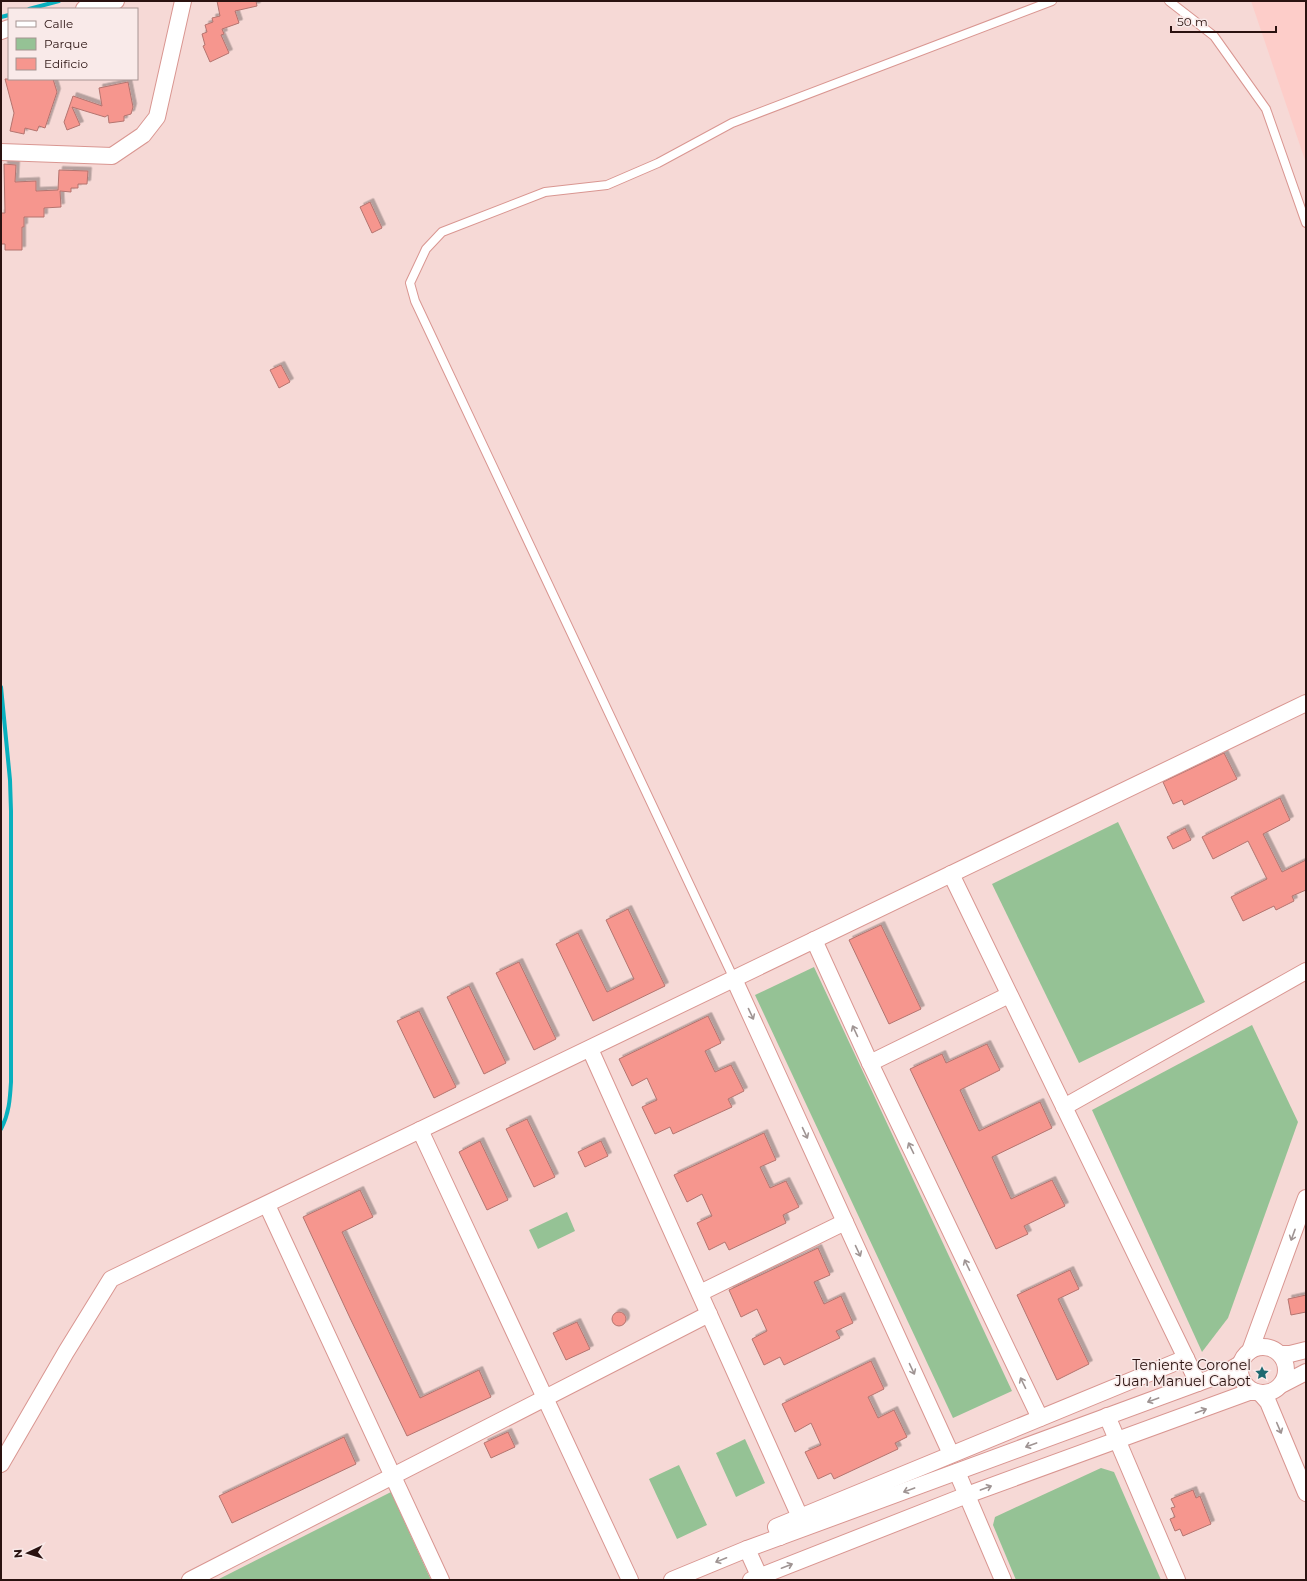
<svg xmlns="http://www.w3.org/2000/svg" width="1307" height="1581" font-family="Montserrat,sans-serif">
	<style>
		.built { fill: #fdcdc9 }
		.green { fill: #95c295 }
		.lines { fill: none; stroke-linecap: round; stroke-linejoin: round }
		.stream { stroke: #08b0be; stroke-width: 4 }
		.building { fill: #f6968e; stroke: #b4746f; filter: url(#shadow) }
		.service-casing { stroke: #d99691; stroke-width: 10 }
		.minor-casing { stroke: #d99691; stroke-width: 18 }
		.service { stroke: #fff; stroke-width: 8 }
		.minor { stroke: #fff; stroke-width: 16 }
		.oneway { stroke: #9f9493 }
		.labels { text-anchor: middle; stroke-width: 3; stroke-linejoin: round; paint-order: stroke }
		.poi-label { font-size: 14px; fill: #2a1210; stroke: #f9eae9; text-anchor: end }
	</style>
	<defs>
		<filter id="shadow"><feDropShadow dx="3.5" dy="-3.5" stdDeviation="0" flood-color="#0004"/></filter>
	</defs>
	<rect width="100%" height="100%" fill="#f6d9d6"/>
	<polygon class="built" points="1251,1 1306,1 1306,163"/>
	<g class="green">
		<polygon points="1118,822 1205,1002 1079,1063 992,884"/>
		<polygon points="814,967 1012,1391 953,1418 755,995"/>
		<polygon points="1252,1025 1298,1122 1228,1318 1202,1352 1092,1110"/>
		<polygon points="567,1212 575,1231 538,1249 529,1230"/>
		<polygon points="745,1439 765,1483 736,1497 716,1453"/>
		<polygon points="679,1465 707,1525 677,1539 649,1479"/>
		<polygon points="1101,1468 1114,1472 1161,1580 1016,1580 993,1525 995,1517"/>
		<polygon points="391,1492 431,1580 217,1580"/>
	</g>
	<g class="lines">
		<g class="stream">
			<polyline points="29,9 59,1"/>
			<polyline points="1,17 9,15"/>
			<path d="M1,687L10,780L11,811V1082C10,1099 9,1114 1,1129"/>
		</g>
	</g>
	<g class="building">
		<polygon points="217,1 256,1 257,6 235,11 239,23 222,29 224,34 221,35 229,53 210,62 203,46 205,45 202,34 207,32 205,25 213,22 212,18 220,16"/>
		<polygon points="5,79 53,79 57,92 45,128 39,126 37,131 25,128 24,134 10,131 14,113"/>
		<polygon points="128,82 133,107 131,114 124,116 124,121 109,123 108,115 105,117 72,107 80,125 67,130 64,122 73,96 102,106 99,88"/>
		<polygon points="4,164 16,165 15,182 36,181 36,191 58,190 59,170 88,171 87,184 78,184 78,188 71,188 71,192 60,191 61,207 44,208 44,217 24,217 24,227 22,227 22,250 5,250 5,244 1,244 1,213 5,213"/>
		<polygon points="370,202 382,228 372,233 360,207"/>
		<polygon points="281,365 290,382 279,388 270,370"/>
		<polygon points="1224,753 1237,779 1184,805 1182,800 1173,804 1163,782"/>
		<polygon points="1280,798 1290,820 1263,834 1282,872 1306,860 1306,890 1292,896 1294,901 1276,910 1274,906 1243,921 1231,897 1267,879 1248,841 1213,859 1202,837"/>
		<polygon points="1185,828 1191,840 1173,849 1167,837"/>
		<polygon points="628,909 665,986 593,1021 556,944 578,933 607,992 634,979 606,920"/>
		<polygon points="881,925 921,1009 889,1024 849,940"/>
		<polygon points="519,962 556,1039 534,1050 496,973"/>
		<polygon points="469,986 506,1063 484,1074 447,997"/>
		<polygon points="419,1011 456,1087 434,1098 397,1021"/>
		<polygon points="708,1016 721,1043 705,1051 715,1072 731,1065 744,1091 728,1099 732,1107 673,1134 670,1127 655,1134 642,1107 657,1100 647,1078 632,1086 619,1059"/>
		<polygon points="987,1044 1000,1070 960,1090 979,1131 1040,1102 1052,1128 992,1157 1011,1199 1052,1180 1065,1206 1024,1226 1028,1234 996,1249 910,1069 942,1054 946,1063"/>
		<polygon points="527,1119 555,1177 534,1187 506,1129"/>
		<polygon points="764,1133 776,1160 760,1167 770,1188 786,1181 799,1207 783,1215 786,1223 729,1250 725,1242 709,1250 697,1223 712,1216 702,1194 687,1202 674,1175"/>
		<polygon points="480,1141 508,1200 487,1210 459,1152"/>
		<polygon points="601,1141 608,1156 585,1167 578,1152"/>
		<polygon points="360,1190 373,1217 342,1232 420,1398 479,1370 491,1397 407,1436 350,1318 303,1217"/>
		<polygon points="818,1248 830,1275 814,1282 824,1304 841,1296 853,1323 836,1331 840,1338 784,1365 780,1357 764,1365 752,1339 767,1331 757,1309 741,1317 729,1290"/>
		<polygon points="1070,1270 1079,1289 1058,1299 1089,1364 1057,1380 1017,1295"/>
		<polygon points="1306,1295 1306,1312 1291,1315 1288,1299"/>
		<circle cx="619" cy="1319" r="7"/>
		<polygon points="577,1322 590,1349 566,1360 553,1333"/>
		<polygon points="871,1361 884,1389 868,1397 878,1418 894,1410 907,1437 895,1443 898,1449 834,1479 831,1473 818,1479 805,1452 821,1445 811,1423 795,1432 782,1404"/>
		<polygon points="508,1432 515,1447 491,1458 484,1443"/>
		<polygon points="344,1437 356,1464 232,1523 219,1496"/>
		<polygon points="1193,1490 1196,1498 1200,1496 1211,1524 1183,1536 1180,1529 1175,1531 1170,1519 1175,1517 1171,1508 1175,1507 1171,1499"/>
	</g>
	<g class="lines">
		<defs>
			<g id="service">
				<polyline points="1169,1 1214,36 1266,109 1306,223"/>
				<polyline points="734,979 415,301 410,283 426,249 442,232 545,192 607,185 658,163 732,123 1052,1"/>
			</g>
			<g id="minor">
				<polyline points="84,9 116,1"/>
				<polyline points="1,31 9,28"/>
				<polyline points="1,152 112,156 143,135 157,117 183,1"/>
				<polyline points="951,874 1198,1383"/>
				<polyline points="814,940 870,1063 1040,1418"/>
				<polyline points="734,979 951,1454"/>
				<polyline points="590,1049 800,1517"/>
				<polyline points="870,1063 1009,995"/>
				<polyline points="1064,1107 1306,971"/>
				<polyline points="420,1130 630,1580"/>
				<polyline points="267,1205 441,1580"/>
				<polyline points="700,1293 845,1222"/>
				<circle cx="1263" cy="1370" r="23"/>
				<polyline points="1250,1351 1306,1198"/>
				<polyline points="1280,1354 1290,1354 1306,1350"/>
				<polyline points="1283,1384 1306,1372"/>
				<polyline points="1261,1394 1268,1402 1306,1493"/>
				<polyline points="1107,1416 1177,1580"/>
				<polyline points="1,1464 66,1352 111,1279 1306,703"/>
				<polyline points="957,1472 1003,1580"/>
				<polyline points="780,1537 776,1527 1186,1358"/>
				<polyline points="747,1549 761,1580"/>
				<polyline points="190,1580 709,1314"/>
				<polyline points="672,1580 747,1549 1225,1373 1240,1364"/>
				<polyline points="751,1580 967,1495 1249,1392 1254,1392"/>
			</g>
		</defs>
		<use href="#service" class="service-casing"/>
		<use href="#minor" class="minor-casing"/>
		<use href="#service" class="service"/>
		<use href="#minor" class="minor"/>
	</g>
	<defs><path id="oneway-shaft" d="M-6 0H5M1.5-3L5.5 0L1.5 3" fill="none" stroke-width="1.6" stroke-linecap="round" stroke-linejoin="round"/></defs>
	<g class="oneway">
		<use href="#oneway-shaft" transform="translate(751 1014) rotate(65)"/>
		<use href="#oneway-shaft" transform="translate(855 1031) rotate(-115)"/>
		<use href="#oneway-shaft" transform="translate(805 1133) rotate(65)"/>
		<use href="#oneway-shaft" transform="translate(911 1148) rotate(-116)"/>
		<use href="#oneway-shaft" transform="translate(1293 1235) rotate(110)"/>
		<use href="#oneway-shaft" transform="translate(858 1251) rotate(65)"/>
		<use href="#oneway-shaft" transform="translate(967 1265) rotate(-116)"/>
		<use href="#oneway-shaft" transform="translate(912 1369) rotate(65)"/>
		<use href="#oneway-shaft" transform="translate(1023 1383) rotate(-116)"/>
		<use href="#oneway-shaft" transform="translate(1153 1400) rotate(160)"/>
		<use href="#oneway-shaft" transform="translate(1201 1411) rotate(-20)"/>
		<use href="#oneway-shaft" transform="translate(1279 1428) rotate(67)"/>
		<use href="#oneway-shaft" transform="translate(1031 1445) rotate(160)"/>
		<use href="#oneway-shaft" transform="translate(986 1488) rotate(-20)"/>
		<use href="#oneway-shaft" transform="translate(909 1490) rotate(160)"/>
		<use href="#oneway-shaft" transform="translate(721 1560) rotate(158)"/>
		<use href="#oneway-shaft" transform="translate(787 1566) rotate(-21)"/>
	</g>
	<defs>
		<symbol id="sight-bare" viewBox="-9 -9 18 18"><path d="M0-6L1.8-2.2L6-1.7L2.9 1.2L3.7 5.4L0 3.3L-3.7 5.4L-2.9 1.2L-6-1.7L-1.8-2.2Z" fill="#1d6970" stroke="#f9eae9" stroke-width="2.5" paint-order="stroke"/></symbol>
	</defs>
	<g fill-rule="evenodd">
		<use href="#sight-bare" x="1252" y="1363" width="20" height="20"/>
	</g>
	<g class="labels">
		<g class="poi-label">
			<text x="1251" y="1370">Teniente Coronel<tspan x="1251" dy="16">Juan Manuel Cabot</tspan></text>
		</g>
	</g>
	<rect width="1307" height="1581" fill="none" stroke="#2a1210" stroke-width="4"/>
	<rect x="8" y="8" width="130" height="72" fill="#f9eae9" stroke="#a69492"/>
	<rect x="16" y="21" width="20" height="6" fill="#ffffff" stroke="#a69492"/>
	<text x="44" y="28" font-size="12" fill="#2a1210">Calle</text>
	<rect x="16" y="38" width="20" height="12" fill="#95c295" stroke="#a69492"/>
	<text x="44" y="48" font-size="12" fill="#2a1210">Parque</text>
	<rect x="16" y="58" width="20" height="12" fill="#f6968e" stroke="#a69492"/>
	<text x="44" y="68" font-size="12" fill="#2a1210">Edificio</text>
	<g transform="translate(28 1553) rotate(266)" stroke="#f9eae9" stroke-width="3" paint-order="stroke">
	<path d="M0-3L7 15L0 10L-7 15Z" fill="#2a1210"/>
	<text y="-6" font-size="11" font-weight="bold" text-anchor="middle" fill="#2a1210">N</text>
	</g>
	<path d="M1171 26v6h105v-6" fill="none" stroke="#2a1210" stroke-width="2"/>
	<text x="1177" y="26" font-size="12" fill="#2a1210" stroke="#f9eae9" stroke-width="3" paint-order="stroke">50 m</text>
</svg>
